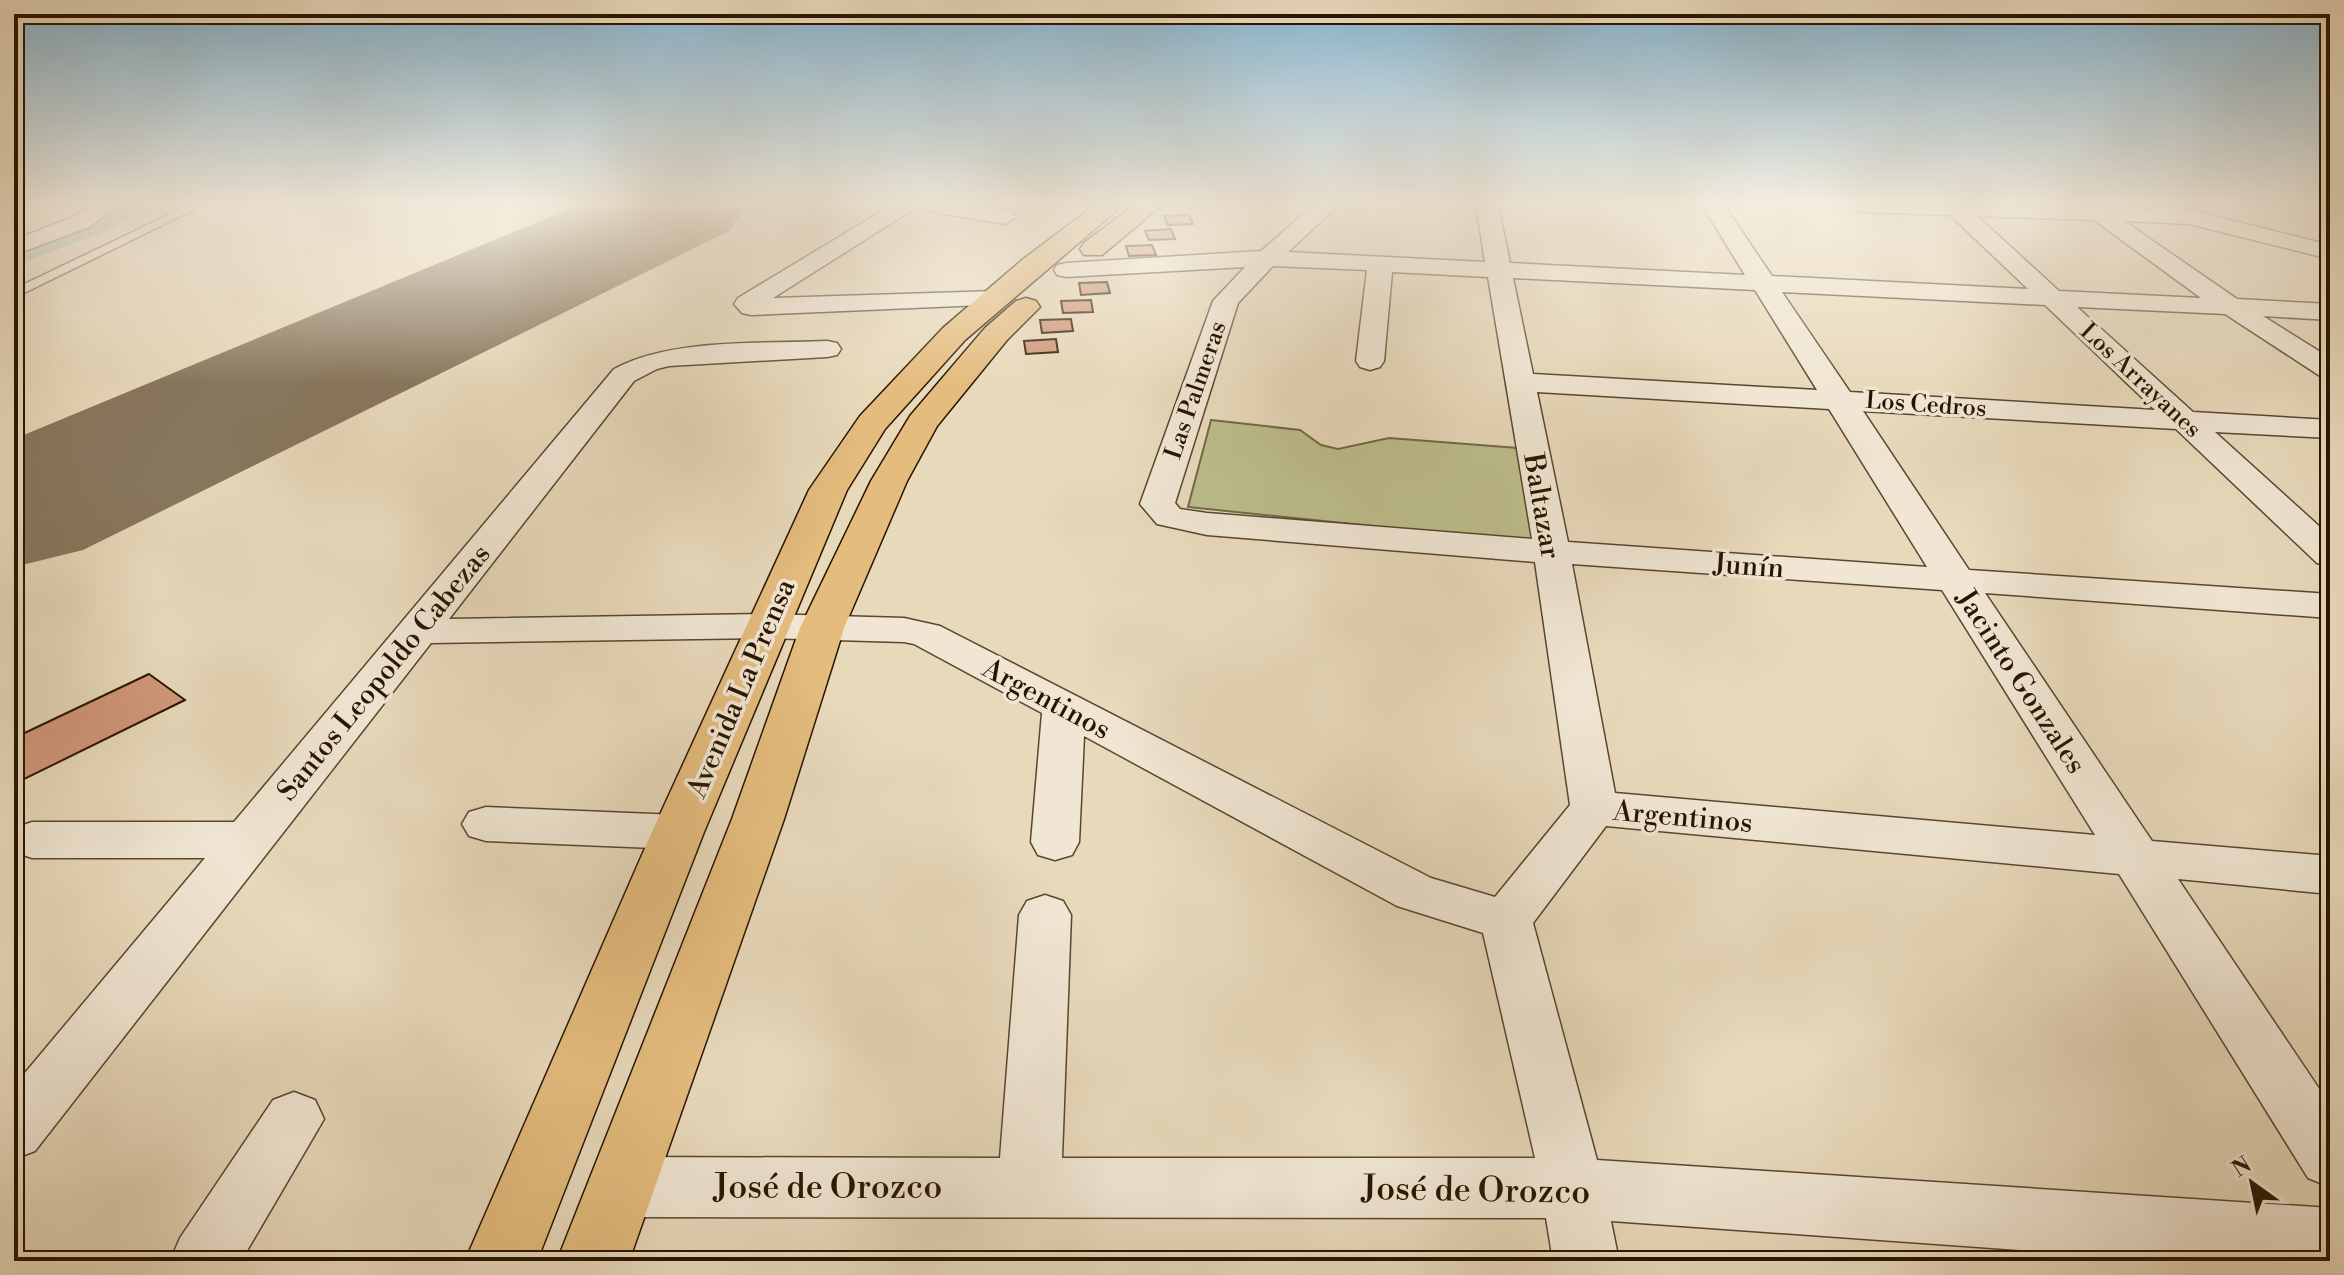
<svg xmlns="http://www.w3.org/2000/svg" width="2344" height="1275" font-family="'Libre Bodoni',serif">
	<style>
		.green { fill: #bdbd8c; stroke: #726946; stroke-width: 2 }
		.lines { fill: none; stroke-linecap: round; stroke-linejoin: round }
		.canal { fill: #97baae; fill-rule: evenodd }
		.runway { fill: #88775e; fill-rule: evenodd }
		.building { fill: #d19779; stroke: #281500; stroke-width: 2 }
		.lane-casing { stroke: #58462f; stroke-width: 3 }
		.street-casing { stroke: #58462f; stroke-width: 3 }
		.primary-casing { stroke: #281500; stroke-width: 3 }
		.lane { fill: #f0e6d3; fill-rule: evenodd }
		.street { fill: #f0e6d3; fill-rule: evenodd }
		.primary { fill: #e4bc7e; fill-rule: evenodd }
		.labels { text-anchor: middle; stroke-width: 7; stroke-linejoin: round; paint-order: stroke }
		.far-street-label { font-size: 24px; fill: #281500; stroke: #f0e6d3 }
		.street-label { font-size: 28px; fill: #281500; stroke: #f0e6d3 }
		.near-street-label { font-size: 34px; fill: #281500; stroke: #f0e6d3 }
	</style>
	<rect width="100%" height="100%" fill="#e8d9bb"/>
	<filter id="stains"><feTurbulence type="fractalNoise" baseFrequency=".0025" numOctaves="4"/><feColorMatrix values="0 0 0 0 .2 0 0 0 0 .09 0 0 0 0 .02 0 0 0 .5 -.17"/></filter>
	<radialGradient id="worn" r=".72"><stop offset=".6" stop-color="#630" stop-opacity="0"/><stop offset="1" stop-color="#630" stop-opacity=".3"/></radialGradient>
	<polygon class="green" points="1211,420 1300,430 1321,445 1338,449 1389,438 1518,448 1537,543 1188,507"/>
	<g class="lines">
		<polygon class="canal" points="126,205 150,205 109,230 14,266 14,253 95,222"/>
		<polygon class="runway" points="579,205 747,205 729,231 83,550 14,567 14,439"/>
	</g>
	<g class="building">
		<polygon points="1189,215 1193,224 1168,225 1164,216"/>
		<polygon points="1171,229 1175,239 1149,240 1145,231"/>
		<polygon points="1152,245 1156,255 1129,256 1126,246"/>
		<polygon points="1107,282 1110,293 1081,295 1079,283"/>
		<polygon points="1091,300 1093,312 1063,313 1061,301"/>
		<polygon points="1071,319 1073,331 1042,333 1040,320"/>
		<polygon points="1056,339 1058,352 1026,354 1024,341"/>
		<polygon points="149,674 185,700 14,784 14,738"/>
	</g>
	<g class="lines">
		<defs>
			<polygon id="lane" points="189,205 203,205 14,298 14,289"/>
			<g id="street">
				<polygon points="93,205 120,205 89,227 14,255 14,240 73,217"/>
				<polygon points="892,205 920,205 773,298 996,291 1005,294 1009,299 1005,304 751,315 742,313 734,304 738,298"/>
				<polygon points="921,205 974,205 1013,212 1016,217 1005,224 932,212"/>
				<path d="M1314,205H1339L1288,252L1485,262L1476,205H1498L1510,263L1745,275L1702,205H1724L1772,276L2028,289L1950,215L1862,212L1851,205H2053L2156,209L2170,205L2330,245V259L2189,224L2124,221L2237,299L2330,304V320L2263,316L2330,358V379L2320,376L2225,314L2077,307L2193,412L2330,420V438L2215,432L2330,536V566L2317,563L2176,429L1863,411L1969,570L2330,594V618L1985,593L2152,841L2330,856V894L2178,879L2330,1105V1187L2308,1178L2119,874L1606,826L1533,923L1597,1160L2330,1208V1261H2176L1611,1221L1619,1261H1553L1546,1218L620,1217L598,1208L589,1187L598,1166L620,1157L1000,1158L1019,915L1027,901L1045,895L1063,901L1071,915L1062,1158H1535L1483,933L1397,906L1084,736L1079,842L1072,855L1055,860L1038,855L1031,842L1042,713L914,644L904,642L766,638L431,643L35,1151L14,1159V1086L205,858H32L15,852V828L32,822H234L614,369C671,338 761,344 827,341L837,343L841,349L837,355L827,357L669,366L657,369L634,381L449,619L766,614L904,618L940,626L1431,878L1495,897L1570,805L1535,562L1207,535L1157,524L1140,504L1213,301L1245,267L1066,277L1057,275L1054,270L1057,265L1066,263L1261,251ZM1977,216L2094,220L2201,298L2059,291ZM1273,266L1367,270L1356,361L1360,367L1370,370L1380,367L1384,361L1392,272L1488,277L1532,539L1207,513L1180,509L1175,503L1238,303ZM1513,278L1755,290L1817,390L1533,374ZM1782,292L2045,305L2155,410L1850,392ZM1537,392L1829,409L1927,567L1568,542ZM1572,564L1942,590L2095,835L1615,793Z"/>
				<polygon points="486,807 678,815 695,820 702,832 695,844 678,849 486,841 469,836 462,824 469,812"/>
				<polygon points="294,1092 315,1100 324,1119 241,1261 170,1261 180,1238 273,1100"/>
			</g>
			<g id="primary">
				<polygon points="1095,205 1123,205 965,340 885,429 847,490 704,832 537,1261 465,1261 652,832 809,490 860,416 943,328 1022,260"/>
				<polygon points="1134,205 1162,205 1102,255 1084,255 1080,249 1084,243"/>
				<polygon points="1026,298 1036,301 1040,307 1007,340 937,426 907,481 844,628 784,819 629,1261 557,1261 732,819 800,628 871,481 910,416 985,328 1016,301"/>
			</g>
		</defs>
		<use href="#lane" class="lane-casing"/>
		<use href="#street" class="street-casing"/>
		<use href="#primary" class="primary-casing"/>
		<use href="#lane" class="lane"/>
		<use href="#street" class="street"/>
		<use href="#primary" class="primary"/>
	</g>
	<linearGradient id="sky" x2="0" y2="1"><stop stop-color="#87b6d1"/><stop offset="0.53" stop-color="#f5eee0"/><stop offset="1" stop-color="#f5eee0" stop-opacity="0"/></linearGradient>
	<rect width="2344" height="384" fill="url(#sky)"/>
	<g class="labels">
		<g class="far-street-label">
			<text transform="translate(2141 380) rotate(43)" y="8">Los Arrayanes</text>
			<text transform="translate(1195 390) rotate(-71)" y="8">Las Palmeras</text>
			<text transform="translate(1926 404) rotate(4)" y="8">Los Cedros</text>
		</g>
		<g class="street-label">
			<text transform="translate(1543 506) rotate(80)" y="10">Baltazar</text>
			<text transform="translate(1749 565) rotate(4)" y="10">Junín</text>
			<text transform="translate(383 672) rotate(-51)" y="10">Santos Leopoldo Cabezas</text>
			<text transform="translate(2022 681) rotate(57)" y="10">Jacinto Gonzales</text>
			<text transform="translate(740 688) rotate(-67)" y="10">Avenida La Prensa</text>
			<text transform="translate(1047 698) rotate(28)" y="10">Argentinos</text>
			<text transform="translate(1683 816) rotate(5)" y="10">Argentinos</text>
		</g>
		<g class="near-street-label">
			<text x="828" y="1198">José de Orozco</text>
			<text transform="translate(1476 1189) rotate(1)" y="12">José de Orozco</text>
		</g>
	</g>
	<rect width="2344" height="1275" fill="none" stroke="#e8d9bb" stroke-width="48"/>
	<rect x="16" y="16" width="2312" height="1243" fill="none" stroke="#281500" stroke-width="4"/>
	<rect x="24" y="24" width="2296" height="1227" fill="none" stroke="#281500" stroke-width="2"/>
	<g transform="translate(2252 1183) rotate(327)" stroke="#f0e6d3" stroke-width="6" paint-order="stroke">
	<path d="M0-6L14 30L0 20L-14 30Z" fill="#281500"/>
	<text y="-12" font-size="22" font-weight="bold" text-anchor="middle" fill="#281500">N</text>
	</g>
	<rect width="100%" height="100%" filter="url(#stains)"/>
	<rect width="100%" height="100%" fill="url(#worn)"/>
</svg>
